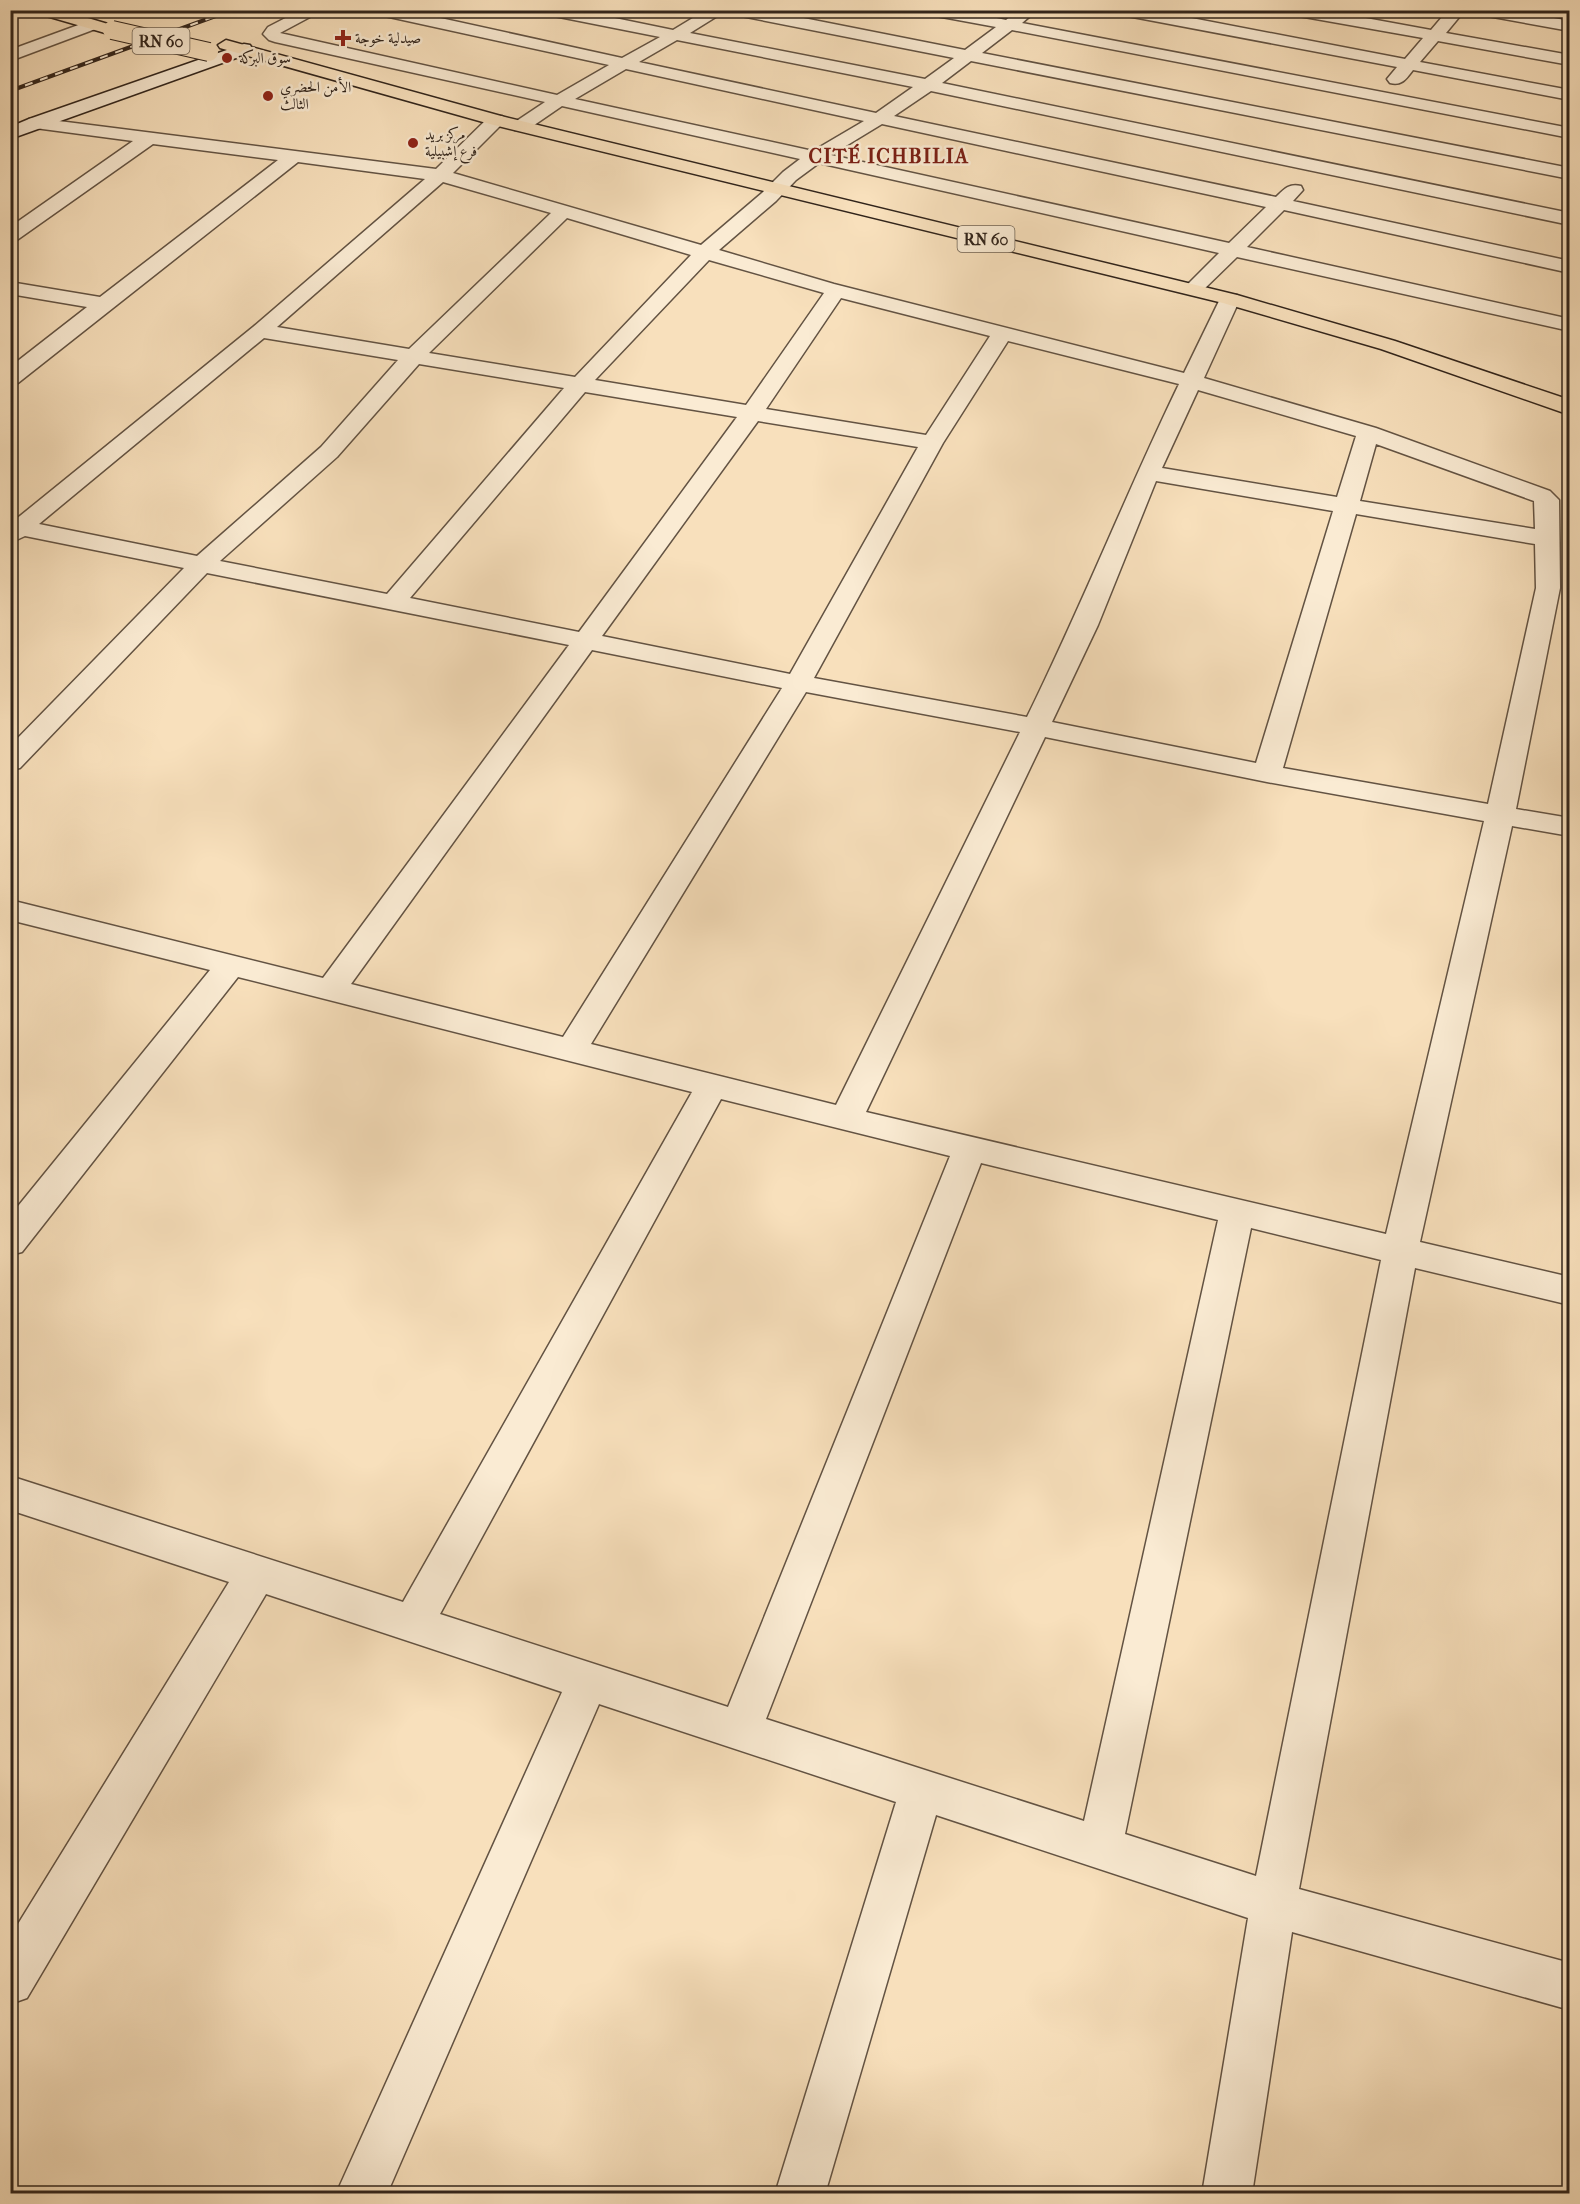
<svg xmlns="http://www.w3.org/2000/svg" width="1580" height="2204" font-family="'IM FELL French Canon',Amiri,serif">
	<style>
		.lines { fill: none; stroke-linecap: round; stroke-linejoin: round }
		.street-casing { stroke: #635343; stroke-width: 3 }
		.secondary-casing { stroke: #31241b; stroke-width: 3 }
		.primary-casing { stroke: #31241b; stroke-width: 3 }
		.street { fill: #faebd3; fill-rule: evenodd }
		.secondary { fill: #faebd3; fill-rule: evenodd }
		.primary { fill: #f8e0bc; fill-rule: evenodd }
		.rail-casing { stroke: #31241b; stroke-width: 4 }
		.rail { stroke: #faebd3; stroke-width: 2; stroke-dasharray: 8; stroke-linecap: butt }
		.primary-bridge-casing { stroke: #31241b; stroke-width: 20; stroke-linecap: butt }
		.primary-bridge { stroke: #f8e0bc; stroke-width: 18 }
		.poi-dot { fill: #8f2418; stroke: #faebd3; stroke-width: 2 }
		.labels { text-anchor: middle; stroke-width: 5; stroke-linejoin: round; paint-order: stroke }
		.far-poi-label { font-size: 15px; fill: #31241b; stroke: #faebd3; text-anchor: start }
		.shield { fill: #faebd3; stroke: #6d6052; stroke-width: 1.5 }
		.shield-label { font-size: 16px; font-weight: bold; fill: #31241b }
		.far-district-label { font-size: 20px; font-weight: bold; letter-spacing: 1.5px; fill: #7a1f14; stroke: #faebd3 }
	</style>
	<rect width="100%" height="100%" fill="#f8e0bc"/>
	<filter id="stains"><feTurbulence type="fractalNoise" baseFrequency=".00333" numOctaves="4"/><feColorMatrix values="0 0 0 0 .2 0 0 0 0 .09 0 0 0 0 .02 0 0 0 .5 -.17"/></filter>
	<radialGradient id="worn" r=".72"><stop offset=".6" stop-color="#630" stop-opacity="0"/><stop offset="1" stop-color="#630" stop-opacity=".3"/></radialGradient>
	<g class="lines">
		<defs>
			<g id="street">
				<path d="M301,10H323L280,33L557,95L609,65L380,15L372,10H404L622,58L660,37L549,15L541,10H576L673,30L706,10H727L690,33L925,79L954,58L736,15L728,10H763L965,50L996,27L931,15L923,10H959L1006,20L1018,10H1037L1022,23L1570,128V138L1012,30L982,53L1570,168V179L971,61L942,83L1570,213V225L931,91L894,116L1276,197C1284,189 1289,183 1301,186L1303,190L1293,201L1570,261V273L1284,210L1247,247L1570,319V331L1237,257L1200,293H1186L1183,289L1219,253L819,163L796,180L776,201L719,250L834,284L1184,373L1220,299L1223,295H1237L1240,299L1204,378L1376,428L1550,491L1559,500L1560,588L1516,809L1570,818V836L1512,826L1420,1242L1570,1277V1305L1415,1268L1299,1889L1570,1963V2010L1292,1932L1252,2194H1202L1248,1918L936,1815L825,2194H775L896,1802L599,1704L387,2194H336L562,1692L266,1594L27,1998L10,2004V1937L229,1582L10,1510V1476L403,1602L692,1092L238,977L22,1252L10,1255V1216L210,970L10,920V900L323,978L569,645L207,573L20,768L10,770V746L184,568L25,536L10,543V519L15,520L253,327L425,179L298,162L18,383L10,384V367L87,307L10,294V282L100,297L278,160L153,144L17,240L10,242V227L133,141L35,128L29,127L26,123L29,119L35,118L436,169L490,116H502L505,120L502,124L453,173L701,245L762,193L783,172L800,159L562,106L527,130H515L512,126L515,122L545,102L275,42L269,40L263,34L268,27ZM677,40L913,87L876,113L639,62ZM626,69L864,121L813,151L575,99ZM882,124L1266,207L1229,243L831,155ZM443,182L551,213L409,349L277,327ZM567,218L691,255L575,377L429,353ZM709,260L824,293L746,405L595,380ZM841,298L990,336L926,435L766,409ZM264,338L398,360L321,447L197,556L39,524ZM1008,341L1179,384C1126,494 1081,607 1027,717L814,678L943,443ZM419,364L564,388L387,594L220,561L337,457ZM1198,390L1356,436L1337,497L1162,468ZM585,392L737,417L579,632L410,598ZM758,421L918,447L790,674L602,636ZM1376,444L1534,501L1535,529L1360,501ZM1156,481L1333,511L1256,763L1052,722L1098,625ZM1356,514L1535,544L1536,588L1488,804L1283,768ZM592,650L782,688L563,1037L351,984ZM806,692L1020,732L836,1105L591,1044ZM1045,737L1267,782L1484,821L1386,1234L866,1112ZM721,1099L950,1156L728,1707L440,1614ZM981,1163L1218,1220L1084,1821L766,1719ZM1251,1228L1381,1260L1256,1876L1125,1834Z"/>
				<path d="M1114,10H1150L1405,59L1423,38L1293,15L1285,10H1322L1431,30L1448,10H1465L1446,33L1570,55V65L1438,41L1420,62L1570,90V100L1413,70C1406,79 1402,86 1390,83L1387,79L1397,67L1122,15Z"/>
				<polygon points="1474,10 1511,10 1570,21 1570,31 1482,15"/>
				<polygon points="92,20 100,25 98,28 10,61 10,50"/>
			</g>
			<polygon id="secondary" points="244,44 250,45 252,49 250,53 10,139 10,127 29,119"/>
			<g id="primary">
				<polygon points="34,10 61,10 118,27 120,30 112,35 36,13"/>
				<polygon points="226,40 501,116 1237,295 1395,341 1570,400 1570,415 1381,349 1223,303 490,124 220,48 218,45"/>
			</g>
		</defs>
		<use href="#street" class="street-casing"/>
		<use href="#secondary" class="secondary-casing"/>
		<use href="#primary" class="primary-casing"/>
		<use href="#street" class="street"/>
		<use href="#secondary" class="secondary"/>
		<use href="#primary" class="primary"/>
		<defs>
			<polyline id="rail" points="10,91 232,10"/>
		</defs>
		<use href="#rail" class="rail-casing"/>
		<use href="#rail" class="rail"/>
		<defs>
			<polyline id="primary-bridge" points="112,30 209,52"/>
		</defs>
		<use href="#primary-bridge" class="primary-bridge-casing"/>
		<use href="#primary-bridge" class="primary-bridge"/>
	</g>
	<g class="poi-dot">
		<path d="M340 29h6v6h6v6h-6v6h-6v-6h-6v-6h6z"/>
		<circle cx="227" cy="58" r="6"/>
		<circle cx="268" cy="96" r="6"/>
		<circle cx="413" cy="143" r="6"/>
	</g>
	<g class="labels">
		<g class="far-poi-label">
			<text x="355" y="43">صيدلية خوجة</text>
			<text x="239" y="63">سوق البركة</text>
			<text x="280" y="92">الأمن الحضري<tspan x="280" dy="17">الثالث</tspan></text>
			<text x="425" y="139">مركز بريد<tspan x="425" dy="17">فرع إشبيلية</tspan></text>
		</g>
		<g class="shield">
			<rect x="132.5" y="28" width="57" height="26" rx="4.5"/>
			<rect x="957.5" y="226" width="57" height="26" rx="4.5"/>
		</g>
		<g class="shield-label">
			<text x="161" y="47">RN 60</text>
			<text x="986" y="245">RN 60</text>
		</g>
		<g class="far-district-label">
			<text x="889" y="163">CITÉ ICHBILIA</text>
		</g>
	</g>
	<rect width="1580" height="2204" fill="none" stroke="#f8e0bc" stroke-width="36"/>
	<rect x="12" y="12" width="1556" height="2180" fill="none" stroke="#31241b" stroke-width="3"/>
	<rect x="18" y="18" width="1544" height="2168" fill="none" stroke="#31241b" stroke-width="1.5"/>
	<rect width="100%" height="100%" filter="url(#stains)"/>
	<rect width="100%" height="100%" fill="url(#worn)"/>
</svg>
